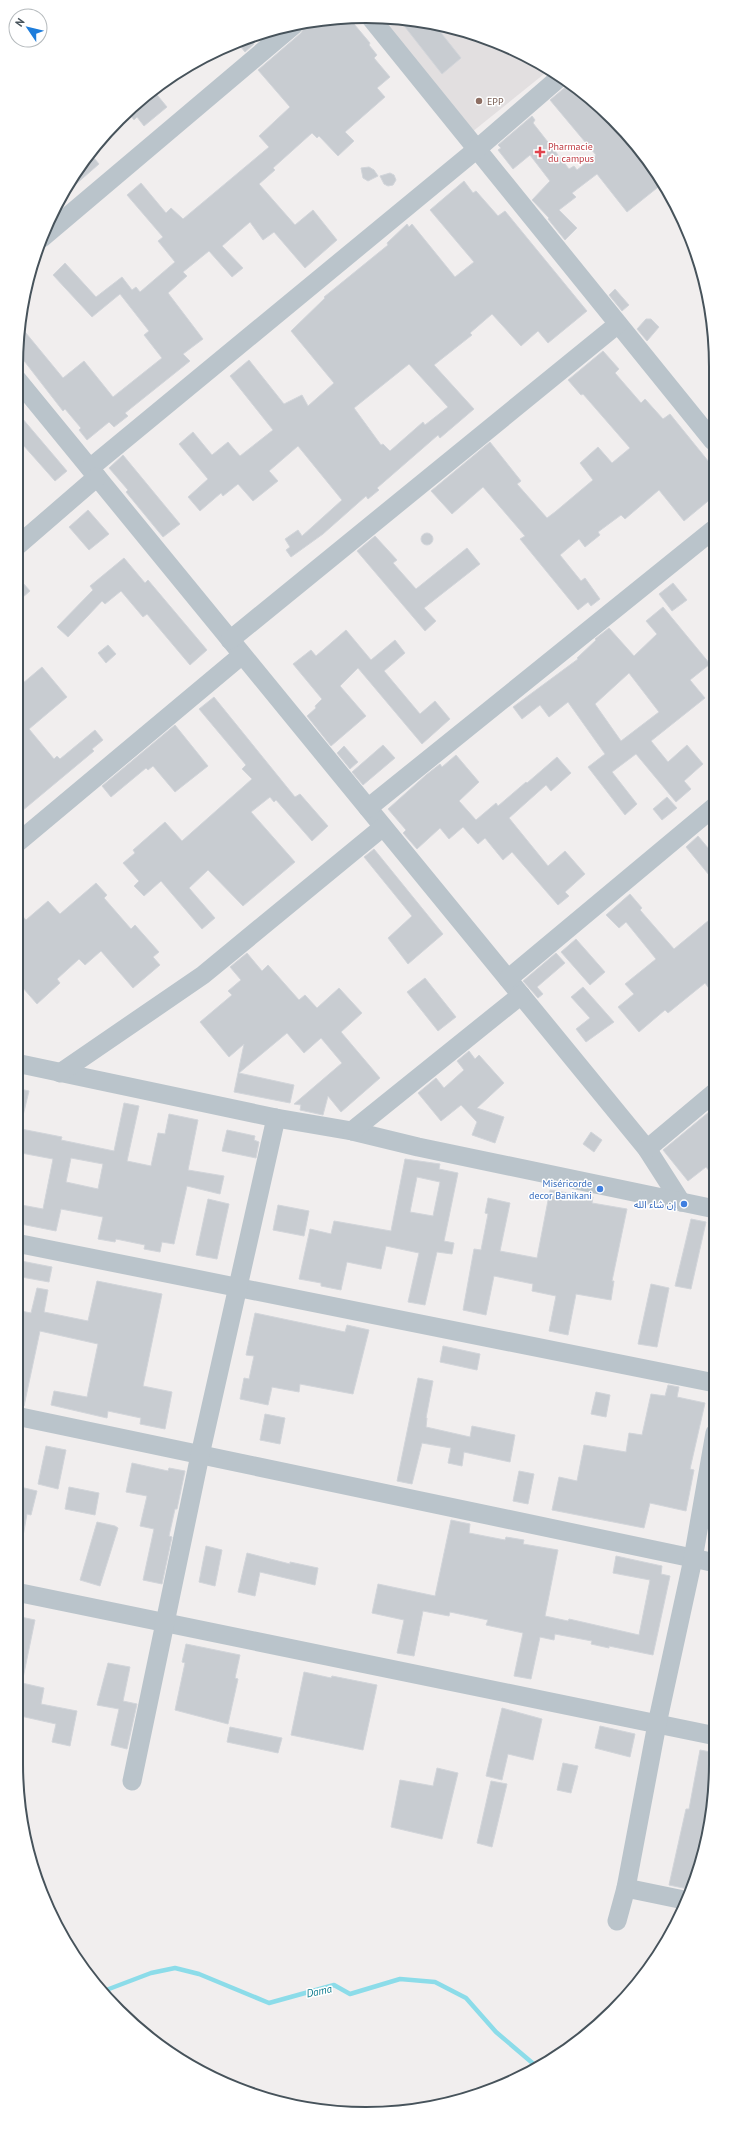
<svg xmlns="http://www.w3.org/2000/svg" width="732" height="2130" font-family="'PT Sans','Noto Sans Arabic',sans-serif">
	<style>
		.education { fill: #e2dfe0 }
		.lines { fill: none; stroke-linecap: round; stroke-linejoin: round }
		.stream { stroke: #8cdce9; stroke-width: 4.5 }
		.building { fill: #c8ccd1; stroke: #d2d5da; fill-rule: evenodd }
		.minor { stroke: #bac4cb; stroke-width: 19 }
		.education-dot { fill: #8d6e63; stroke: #fff; stroke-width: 1.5 }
		.health-dot { fill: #e0444e; stroke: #fff; stroke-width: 1.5 }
		.shop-dot { fill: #3f7fe0; stroke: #fff; stroke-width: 1.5 }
		.labels { text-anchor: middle; stroke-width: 3; stroke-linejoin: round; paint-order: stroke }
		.education-label { font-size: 10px; fill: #785e54; stroke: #fff; text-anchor: start }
		.health-label { font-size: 10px; fill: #be3a42; stroke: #fff; text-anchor: start }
		.shop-label { font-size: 10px; fill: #366cbe; stroke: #fff; text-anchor: end }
		.water-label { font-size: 11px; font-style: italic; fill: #107d8f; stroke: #fff }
		.rim { fill: none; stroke: #47535b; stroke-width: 2 }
	</style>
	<rect width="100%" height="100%" fill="#f1eeee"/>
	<polygon class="education" points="380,17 389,17 456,28 541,63 549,70 472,132"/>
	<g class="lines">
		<polyline class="stream" points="101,1992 151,1973 175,1968 199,1974 269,2003 334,1985 350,1994 400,1979 435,1982 466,1998 496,2032 536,2066"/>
	</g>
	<g class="building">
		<polygon points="349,18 370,43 369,45 377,55 374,58 390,77 377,88 385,97 345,132 354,141 338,156 319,136 317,138 312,133 273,168 275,170 259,184 295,225 313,210 337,240 305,268 274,232 263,240 250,222 222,246 243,268 232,277 209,251 183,272 187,276 168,293 203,339 183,354 190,361 125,413 128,416 114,427 109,422 87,440 79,430 81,428 65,409 63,411 18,353 21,327 63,378 84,361 113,397 162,358 144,335 149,331 120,294 92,317 53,275 65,263 96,297 122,277 132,290 136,287 140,292 175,262 158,241 163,237 127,195 141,183 166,213 171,208 183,219 269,147 259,136 290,107 258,70 301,33 307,22 320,19"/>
		<polygon points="398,18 434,24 461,58 442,74"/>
		<polygon points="248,37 254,44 245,52 237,42"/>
		<polygon points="568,85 629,135 662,184 627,212 597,174 572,193 576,197 559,210 577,228 565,240 548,219 549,218 532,200 550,181 530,155 513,169 498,150 501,148 498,145 532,116 535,120 533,123 569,169 574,166 577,170 596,155 550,100"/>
		<polygon points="153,90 167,107 144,126 137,117 134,120 127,111"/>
		<polygon points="89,152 99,164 68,191 66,189"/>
		<polygon points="369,167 374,170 378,176 368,181 363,178 361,168"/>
		<polygon points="390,173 394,175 396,180 393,185 388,186 384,184 380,176"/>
		<path d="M464,181L473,193L476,191L498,216L505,211L587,311L548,343L538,331L521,346L492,314L470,333L472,335L434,365L474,409L440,438L438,435L377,488L379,490L368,499L366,496L323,534L291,557L286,550L290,547L285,539L298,530L302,536L342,500L298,446L269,471L278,481L253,501L238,484L223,496L221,493L200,511L188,497L208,479L179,444L193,432L212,455L228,442L240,456L273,430L230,376L249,360L284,404L302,395L308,406L334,383L291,331L325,298L324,297L388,245L387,243L407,224L409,227L412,224L455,277L474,262L430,210ZM409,364L448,407L425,425L423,422L390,451L383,444L381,445L354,408Z"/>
		<polygon points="615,289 629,305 622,311 609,295"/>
		<polygon points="646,319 651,319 659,327 647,341 637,329"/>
		<polygon points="603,351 619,369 615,373 641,403 645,399 663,419 670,414 713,467 713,497 684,521 659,490 625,519 621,515 598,532 600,535 585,547 579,539 560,555 581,581 585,578 600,599 591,606 588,602 578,610 520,539 525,536 483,487 452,514 431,491 490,442 521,481 517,484 547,518 555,512 593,480 580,463 598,447 612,463 630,448 583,394 581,395 568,380"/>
		<polygon points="16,411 67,471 55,481 16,437"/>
		<polygon points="123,455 180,524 163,537 126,492 128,490 109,468"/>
		<polygon points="88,510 109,534 89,550 69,527"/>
		<circle cx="427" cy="539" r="6"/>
		<polygon points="375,536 397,560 393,563 416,589 467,548 480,564 424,608 436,621 425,631 357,551"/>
		<polygon points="124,558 145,583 148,580 207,650 190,665 147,614 143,617 121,591 105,604 102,601 68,637 57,627 93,590 90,586"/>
		<polygon points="16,575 30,591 16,603"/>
		<polygon points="673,583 687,600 672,611 659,594"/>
		<path d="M663,607L710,664L690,680L705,698L651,741L668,762L687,745L703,764L684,781L691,789L676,802L636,754L612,772L637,804L625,815L588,767L605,754L568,702L549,717L540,705L522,719L513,707L578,659L577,658L596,640L595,639L609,628L634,656L657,634L646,621ZM629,673L659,712L621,741L595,704Z"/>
		<polygon points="346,630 371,660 395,640 405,653 384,671 420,714 435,701 450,719 422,744 358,668 340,686 366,716 331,746 307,716 316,708 315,706 322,699 293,664 311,650 316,656"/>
		<polygon points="108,645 116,654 106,663 98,653"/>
		<polygon points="42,667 67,697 29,729 54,759 57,756 60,759 95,730 103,740 92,749 94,751 16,816 16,689"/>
		<polygon points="214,697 295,797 300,794 328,826 312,841 276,800 274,802 270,797 251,812 295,862 243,906 208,870 189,888 215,918 202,929 161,881 144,896 134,886 139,881 123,863 135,853 133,850 165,822 182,841 252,779 242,769 246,765 199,709"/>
		<polygon points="175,725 208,766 175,792 153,766 148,770 146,768 111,797 102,786"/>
		<polygon points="383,745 395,758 363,785 352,772"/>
		<polygon points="344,746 358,762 350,769 337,753"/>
		<polygon points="456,755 479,782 459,801 476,820 496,803 498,806 526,782 527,783 557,757 571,773 551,791 546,785 509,818 548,866 565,851 585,874 565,892 569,896 558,905 512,852 503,860 485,838 478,844 463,827 449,839 440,828 417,849 403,833 406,830 388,809 426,775 440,764 442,767"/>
		<polygon points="667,797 677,808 662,820 653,809"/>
		<polygon points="698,836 714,855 714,881 686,847"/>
		<polygon points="374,849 443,934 408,964 388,938 412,916 364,857"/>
		<polygon points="96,883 107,895 104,898 131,929 135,925 159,952 153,957 160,965 133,988 101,951 85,965 79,959 57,979 60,983 37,1004 16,980 16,909 26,920 48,901 60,914"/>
		<polygon points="630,894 642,908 640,910 674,949 714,916 714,956 710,961 714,967 714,995 705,983 668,1013 665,1010 639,1032 618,1007 634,994 625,984 656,959 626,922 619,928 606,915"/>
		<polygon points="576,939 605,972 590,985 561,952"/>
		<polygon points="247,953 262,971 268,965 299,1000 305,995 317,1008 339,988 362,1013 341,1032 380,1078 341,1112 328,1096 323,1115 300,1110 301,1105 294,1104 342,1063 321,1038 304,1053 287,1033 239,1073 294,1085 290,1103 234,1092 244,1044 229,1057 200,1022 232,995 228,991 241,980 230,967"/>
		<polygon points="556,953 565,963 537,987 543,994 538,998 523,981"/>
		<polygon points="425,978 456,1017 438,1031 407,992"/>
		<polygon points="583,987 614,1022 586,1042 576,1029 590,1018 571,997"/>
		<polygon points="469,1051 475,1059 479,1055 504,1083 477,1108 504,1117 495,1143 472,1135 477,1122 461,1105 441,1121 418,1093 436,1078 444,1088 464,1070 457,1061"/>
		<polygon points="16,1088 29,1091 21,1124 16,1124"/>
		<path d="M124,1103L139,1106L127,1161L151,1166L158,1133L165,1134L169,1114L198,1120L188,1170L224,1176L220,1194L187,1186L174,1244L162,1242L160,1252L144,1249L145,1245L116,1239L115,1242L98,1239L103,1217L61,1209L56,1231L16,1223V1204L43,1209L53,1159L16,1152V1128L62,1137L61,1140L114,1151ZM71,1158L103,1164L98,1189L66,1182Z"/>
		<polygon points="715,1107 715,1178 706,1167 688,1181 663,1150"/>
		<polygon points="227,1130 255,1136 254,1140 259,1142 256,1158 222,1151"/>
		<polygon points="591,1132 602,1140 594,1152 583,1144"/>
		<path d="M405,1159L440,1164L439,1169L458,1173L444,1241L454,1243L452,1254L437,1252L425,1305L408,1302L419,1253L386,1246L381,1269L347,1262L341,1290L321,1286V1283L299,1279L310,1229L331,1234L334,1221L391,1231ZM417,1177L440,1182L433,1216L410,1212Z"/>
		<polygon points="550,1190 593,1197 592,1203 627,1209 612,1281 614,1281 611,1300 576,1294 568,1335 549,1331 556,1296 532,1291 533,1284 494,1276 486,1315 463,1310 474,1249 481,1250 488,1214 485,1213 488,1198 510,1203 500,1251 537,1258"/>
		<polygon points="208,1199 229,1204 217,1259 196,1255"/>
		<polygon points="278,1205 309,1211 304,1236 273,1230"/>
		<polygon points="691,1219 706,1222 691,1289 675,1286"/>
		<polygon points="16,1260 52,1267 49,1282 16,1276"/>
		<polygon points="97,1281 162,1294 143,1386 172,1392 165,1429 140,1424 141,1418 108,1411 107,1418 51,1405 54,1391 87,1397 98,1344 40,1331 24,1406 16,1405 16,1343 19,1327 16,1326 16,1310 31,1313 37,1288 48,1290 44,1312 88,1321"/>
		<polygon points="651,1284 669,1288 657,1347 638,1344"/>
		<polygon points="255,1313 345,1332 347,1325 369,1330 353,1394 300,1384 299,1392 272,1387 268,1405 240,1399 244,1378 249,1379 254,1356 246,1355"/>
		<polygon points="443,1346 480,1354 477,1370 440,1362"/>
		<polygon points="418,1378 433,1381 426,1418 427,1418 426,1427 470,1437 472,1426 515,1435 510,1462 464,1452 462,1466 448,1463 451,1448 422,1443 412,1484 397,1481"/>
		<polygon points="668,1385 679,1387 677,1397 705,1403 690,1469 694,1470 686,1511 650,1503 644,1528 552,1510 559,1477 577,1481 584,1445 626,1452 629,1433 642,1435 651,1394 665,1396"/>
		<polygon points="596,1392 610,1395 606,1417 591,1414"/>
		<polygon points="265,1414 285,1418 280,1444 260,1440"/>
		<polygon points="46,1446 66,1450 58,1489 38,1484"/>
		<polygon points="132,1463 168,1471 169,1468 185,1471 177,1509 175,1509 169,1536 172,1537 162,1584 143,1580 154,1529 140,1526 147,1496 126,1492"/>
		<polygon points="519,1471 534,1474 528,1504 513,1501"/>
		<polygon points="16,1486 37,1491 31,1515 27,1514 22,1542 16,1541"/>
		<polygon points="69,1487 99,1493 95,1515 65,1509"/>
		<polygon points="451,1520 470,1524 469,1533 505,1540 506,1537 524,1540 523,1544 558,1550 545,1616 568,1621 569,1619 639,1635 650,1580 613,1573 616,1556 662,1566 661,1574 670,1576 653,1655 609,1646 609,1648 591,1644 592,1641 555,1634 554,1640 540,1637 531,1679 514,1676 523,1633 486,1625 488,1620 450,1612 449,1616 423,1611 414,1656 397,1653 404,1620 372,1613 378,1584 435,1596"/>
		<polygon points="97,1522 115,1526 118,1528 100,1586 80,1580"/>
		<polygon points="206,1546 222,1550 215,1586 199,1582"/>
		<polygon points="247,1553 290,1564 290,1562 318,1568 315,1585 260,1572 255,1596 238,1592"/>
		<polygon points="16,1616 35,1620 22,1683 44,1688 41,1704 77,1711 70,1746 52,1742 56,1724 16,1715"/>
		<polygon points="186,1644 240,1655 235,1678 238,1679 228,1724 175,1710 185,1663 182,1662"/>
		<polygon points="108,1663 130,1667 123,1701 137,1704 127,1749 111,1745 119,1709 97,1705"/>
		<polygon points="304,1672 331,1678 332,1676 377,1685 363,1750 291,1735"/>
		<polygon points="502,1708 542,1719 533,1760 508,1754 502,1780 486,1776"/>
		<polygon points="600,1726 635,1734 630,1757 595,1748"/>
		<polygon points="230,1727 282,1738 278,1753 227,1742"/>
		<polygon points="700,1750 716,1753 716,1764 705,1822 704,1821 688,1889 669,1885 686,1809 689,1809"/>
		<polygon points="563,1763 578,1766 571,1793 557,1790"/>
		<polygon points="437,1768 458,1773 442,1839 391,1827 400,1780 433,1786"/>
		<polygon points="491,1781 507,1784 492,1847 477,1843"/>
	</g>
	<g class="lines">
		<g class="minor">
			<polyline points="370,17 713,441"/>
			<polyline points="42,238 294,25"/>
			<polyline points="16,378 647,1149 681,1202"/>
			<polyline points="90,468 477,149 559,78"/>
			<polyline points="16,547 97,477"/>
			<polyline points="230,640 618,324"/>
			<polyline points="368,808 713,530"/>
			<polyline points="16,844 242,655"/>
			<polyline points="508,979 714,807"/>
			<polyline points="16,1063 276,1118 352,1131 418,1147 715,1209"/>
			<polyline points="60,1073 203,975 383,827"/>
			<polyline points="352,1131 521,995"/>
			<polyline points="647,1149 715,1092"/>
			<polyline points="16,1243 715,1383"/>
			<polyline points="16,1416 716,1563"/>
			<polyline points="16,1592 716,1736"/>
			<polyline points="132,1781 200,1455 276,1118"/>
			<polyline points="626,1888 684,1900"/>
			<polyline points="617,1921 626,1888 657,1724 693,1559 715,1433"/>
		</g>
	</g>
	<circle class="education-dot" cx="479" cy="101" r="4"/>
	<path class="health-dot" d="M538 146h4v4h4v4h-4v4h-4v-4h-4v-4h4z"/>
	<g class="shop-dot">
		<circle cx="600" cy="1189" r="4"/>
		<circle cx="684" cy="1204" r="4"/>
	</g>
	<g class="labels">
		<g class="education-label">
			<text x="487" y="105">EPP</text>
		</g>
		<g class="health-label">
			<text x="548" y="150">Pharmacie<tspan x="548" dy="12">du campus</tspan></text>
		</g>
		<g class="shop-label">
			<text x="592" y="1187">Miséricorde<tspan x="592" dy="12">decor Banikani</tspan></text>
			<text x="676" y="1208">إن شاء الله</text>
		</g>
		<g class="water-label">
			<text transform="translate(319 1991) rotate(-12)" y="4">Dama</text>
		</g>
	</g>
	<path d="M0 0H732V2130H0ZM366 23H366A343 343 0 0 1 709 366V1764A343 343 0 0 1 366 2107H366A343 343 0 0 1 23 1764V366A343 343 0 0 1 366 23Z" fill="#fff" fill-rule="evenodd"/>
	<path class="rim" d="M366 23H366A343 343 0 0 1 709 366V1764A343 343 0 0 1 366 2107H366A343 343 0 0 1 23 1764V366A343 343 0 0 1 366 23Z"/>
	<g transform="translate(28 28) rotate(305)"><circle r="19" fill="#ffffff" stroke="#b5babd"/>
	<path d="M0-3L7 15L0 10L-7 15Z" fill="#1e7ddb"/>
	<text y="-6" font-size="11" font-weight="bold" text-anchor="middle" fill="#47535b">N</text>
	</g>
</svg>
